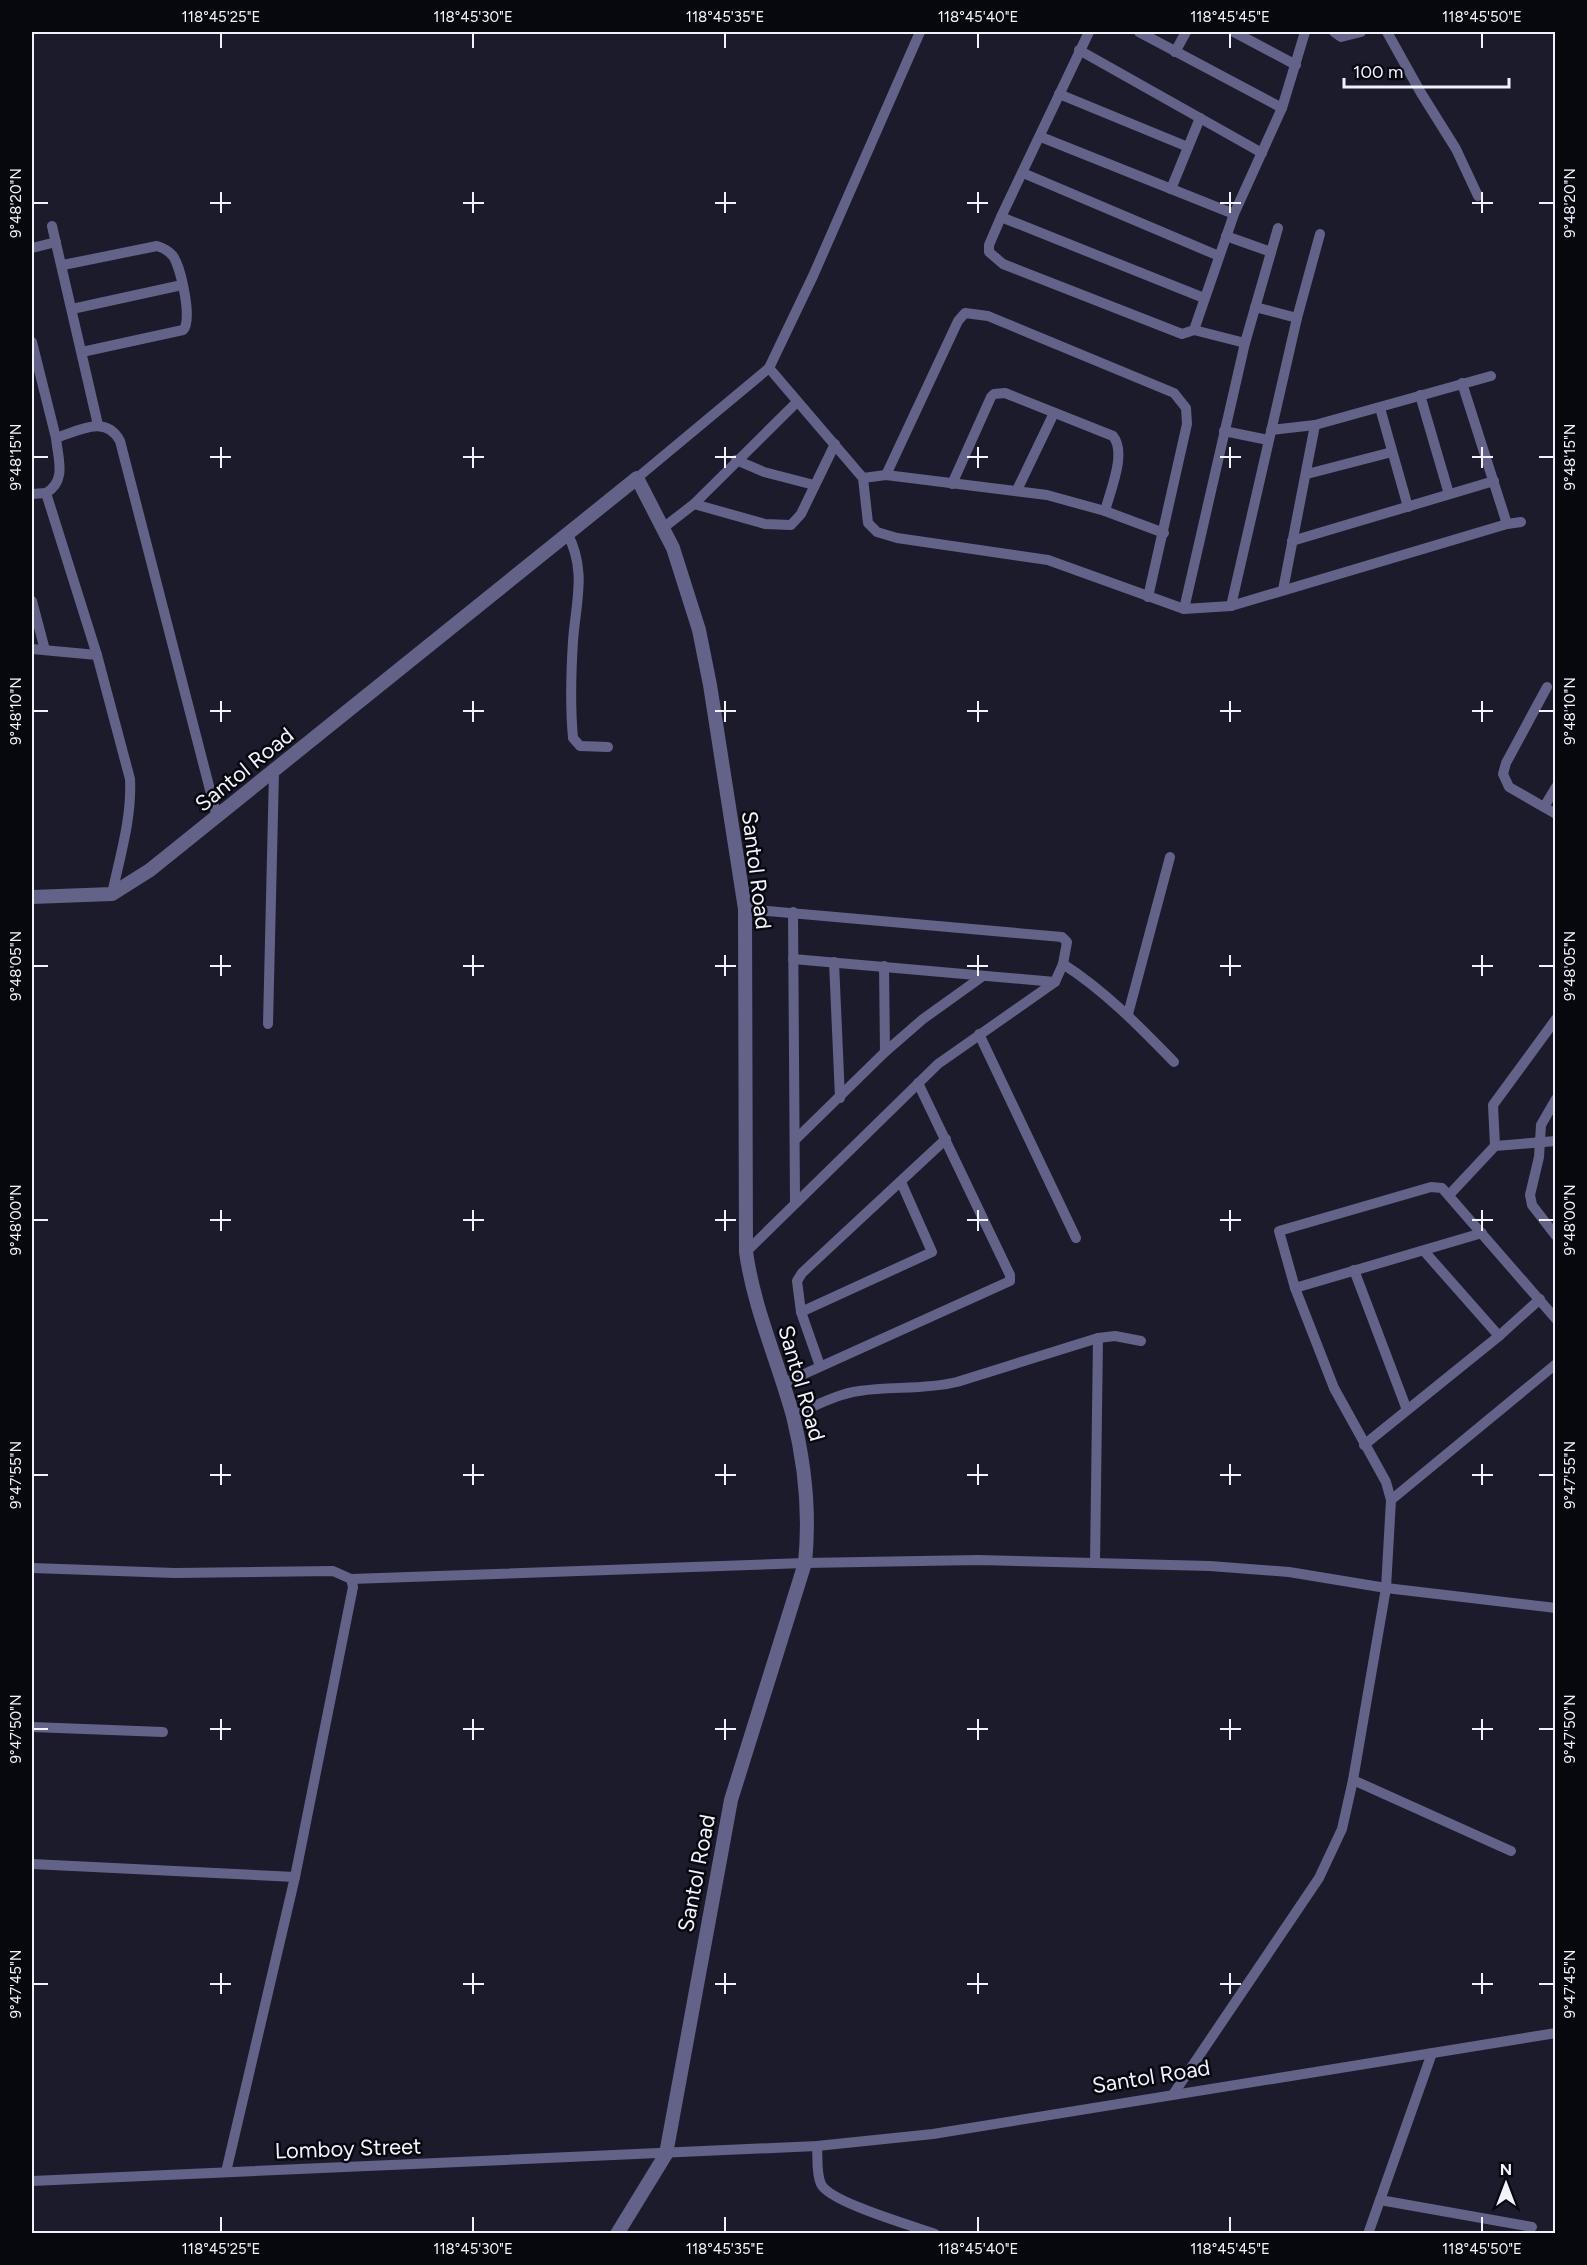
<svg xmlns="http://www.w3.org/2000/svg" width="1587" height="2265" font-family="Figtree,sans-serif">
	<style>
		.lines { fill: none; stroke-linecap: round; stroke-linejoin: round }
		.minor { stroke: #636289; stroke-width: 10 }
		.tertiary { stroke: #636289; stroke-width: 14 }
		.ticks { fill: none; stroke: #f1f2fe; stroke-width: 2 }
		.labels { text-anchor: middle; stroke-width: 5; stroke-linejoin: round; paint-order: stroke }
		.street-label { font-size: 22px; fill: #f1f2fe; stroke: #07070e }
		.neatline { fill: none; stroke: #f1f2fe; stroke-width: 2 }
		.ticks-label { font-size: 15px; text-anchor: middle; fill: #f1f2fe }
	</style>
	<rect width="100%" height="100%" fill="#1c1b2c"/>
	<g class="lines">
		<g class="minor">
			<polyline points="1089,32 1001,217 989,245 989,252 1003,264 1182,334 1194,330 1234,214 1282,108 1305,32"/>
			<polyline points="1139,32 1282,108"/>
			<polyline points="1234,32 1296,65"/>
			<polyline points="1334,32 1341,37 1361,32"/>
			<polyline points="1387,32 1421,93 1456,149 1478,196"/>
			<polyline points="1079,50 1262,153"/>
			<polyline points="1175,52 1186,32"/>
			<polyline points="1059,94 1188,147"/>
			<polyline points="1041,137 1234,214"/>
			<polyline points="1023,173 1219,256"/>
			<polyline points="1171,189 1200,118"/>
			<polyline points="1001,217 1204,298"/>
			<polyline points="52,226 98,425"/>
			<polyline points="1226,236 1271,252"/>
			<polyline points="32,248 56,242"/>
			<path d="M63,265L157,246C164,248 168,250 173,256C181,268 193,321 183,330L82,352"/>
			<polyline points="1255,307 1297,318"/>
			<polyline points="72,309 182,285"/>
			<polyline points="1194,330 1245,343"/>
			<polyline points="32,342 56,438"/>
			<polyline points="769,368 863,478 868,523 877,532 897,538 1048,560 1184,609 1231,606 1507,524 1521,522"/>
			<polyline points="1462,383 1507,524"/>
			<polyline points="1420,395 1449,494"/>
			<polyline points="1380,408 1408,507"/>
			<polyline points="1271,430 1315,425 1491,376"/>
			<polyline points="1224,431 1268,440"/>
			<polyline points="736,460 764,472 814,485"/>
			<polyline points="1307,474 1392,452"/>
			<polyline points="886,475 958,321 965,313 988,316 1174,393 1186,408 1187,424 1148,597"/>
			<polyline points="637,478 769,368 813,276 920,32"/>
			<polyline points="863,478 886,475 1047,495 1105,511 1164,533"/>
			<path d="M952,484L991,397L994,394L1005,393L1113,436C1127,453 1110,491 1105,511"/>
			<polyline points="1017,490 1054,413"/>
			<polyline points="32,494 46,493"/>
			<polyline points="694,504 765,524 791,525 801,514 835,444"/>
			<polyline points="663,528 694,504 797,402"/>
			<path d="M567,533C587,570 576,601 573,641C571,673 570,706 573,738L580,746L608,747"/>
			<polyline points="1292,541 1494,481"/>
			<polyline points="1283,590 1315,425"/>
			<polyline points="32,601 45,650"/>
			<polyline points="1231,606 1297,318 1320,234"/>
			<polyline points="1184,609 1245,343 1278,228"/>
			<polyline points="32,649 97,655"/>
			<polyline points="1547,687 1506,763 1503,774 1509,787 1556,814"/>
			<polyline points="1544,807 1556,787"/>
			<path d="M112,894C120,856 132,818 130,779L97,655L46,493C67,481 58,459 56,438C78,431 106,414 120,441L217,817"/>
			<polyline points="745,909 1062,937 1067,942 1063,964 1055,982 938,1064 746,1252"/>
			<polyline points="793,912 795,1202"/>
			<polyline points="793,959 1055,982"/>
			<polyline points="834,962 840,1098"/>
			<path d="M1063,964C1105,991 1139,1026 1174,1062"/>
			<polyline points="884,966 885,1052"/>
			<polyline points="1128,1014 1170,857"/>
			<polyline points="268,1024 274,772"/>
			<polyline points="979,1034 1076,1238"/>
			<polyline points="1556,1099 1541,1125 1539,1157 1530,1195 1532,1205 1556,1236"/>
			<polyline points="796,1139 885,1052 923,1019 983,976"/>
			<polyline points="1495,1146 1556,1141"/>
			<polyline points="1450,1194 1495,1146 1493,1105 1556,1019"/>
			<polyline points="1424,1251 1499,1336"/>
			<polyline points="1354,1270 1407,1410"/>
			<polyline points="1295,1288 1482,1233"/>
			<polyline points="801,1312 932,1252 901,1182"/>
			<polyline points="820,1366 801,1312 797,1281 802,1273 946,1139"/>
			<polyline points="782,1384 1010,1281 1010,1275 918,1083"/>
			<path d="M793,1415C814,1407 836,1394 859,1391C891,1386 924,1390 957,1382L1098,1338L1115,1336L1141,1341"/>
			<polyline points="1364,1445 1499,1336 1540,1299"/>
			<polyline points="1391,1500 1386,1482 1334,1388 1295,1288 1279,1231 1431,1187 1442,1188 1556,1319"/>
			<polyline points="1095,1563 1098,1338"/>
			<polyline points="32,1568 175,1573 333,1571 351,1579 353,1587 295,1877 226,2172"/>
			<polyline points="351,1579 805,1563 978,1560 1210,1566 1289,1572 1386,1588 1556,1608"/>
			<polyline points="32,1727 163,1732"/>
			<polyline points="1353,1780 1511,1851"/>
			<polyline points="32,1864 295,1877"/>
			<polyline points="1174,2093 1319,1878 1342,1829 1353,1780 1386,1588 1391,1500 1556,1364"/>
			<path d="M817,2146C818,2158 816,2173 821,2184C829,2202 913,2226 935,2234"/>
			<polyline points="32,2181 817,2146 933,2134 1556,2033"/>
			<polyline points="1380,2200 1532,2227"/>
			<polyline points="1368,2234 1432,2053"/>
		</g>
		<path class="tertiary" d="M32,897L112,894L150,870L637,478L673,548L699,630L710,685L745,909L746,1252C754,1309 778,1361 793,1416C805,1464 810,1514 805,1563L731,1800L666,2154L617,2234"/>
	</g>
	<path class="ticks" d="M221,33V48M473,33V48M725,33V48M978,33V48M1230,33V48M1482,33V48M221,192V213M473,192V213M725,192V213M978,192V213M1230,192V213M1482,192V213M33,203H48M210,203H231M463,203H484M715,203H736M967,203H988M1220,203H1241M1472,203H1493M1539,203H1554M221,447V468M473,447V468M725,447V468M978,447V468M1230,447V468M1482,447V468M33,457H48M210,457H231M463,457H484M715,457H736M967,457H988M1220,457H1241M1472,457H1493M1539,457H1554M221,701V722M473,701V722M725,701V722M978,701V722M1230,701V722M1482,701V722M33,711H48M210,711H231M463,711H484M715,711H736M967,711H988M1220,711H1241M1472,711H1493M1539,711H1554M221,955V976M473,955V976M725,955V976M978,955V976M1230,955V976M1482,955V976M33,966H48M210,966H231M463,966H484M715,966H736M967,966H988M1220,966H1241M1472,966H1493M1539,966H1554M221,1210V1231M473,1210V1231M725,1210V1231M978,1210V1231M1230,1210V1231M1482,1210V1231M33,1220H48M210,1220H231M463,1220H484M715,1220H736M967,1220H988M1220,1220H1241M1472,1220H1493M1539,1220H1554M221,1464V1485M473,1464V1485M725,1464V1485M978,1464V1485M1230,1464V1485M1482,1464V1485M33,1475H48M210,1475H231M463,1475H484M715,1475H736M967,1475H988M1220,1475H1241M1472,1475H1493M1539,1475H1554M221,1719V1740M473,1719V1740M725,1719V1740M978,1719V1740M1230,1719V1740M1482,1719V1740M33,1729H48M210,1729H231M463,1729H484M715,1729H736M967,1729H988M1220,1729H1241M1472,1729H1493M1539,1729H1554M221,1973V1994M473,1973V1994M725,1973V1994M978,1973V1994M1230,1973V1994M1482,1973V1994M33,1984H48M210,1984H231M463,1984H484M715,1984H736M967,1984H988M1220,1984H1241M1472,1984H1493M1539,1984H1554M221,2217V2232M473,2217V2232M725,2217V2232M978,2217V2232M1230,2217V2232M1482,2217V2232"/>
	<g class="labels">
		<g class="street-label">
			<text transform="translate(244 769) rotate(-39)" y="8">Santol Road</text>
			<text transform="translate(757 870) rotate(83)" y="8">Santol Road</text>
			<text transform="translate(802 1383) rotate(74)" y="8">Santol Road</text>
			<text transform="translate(696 1873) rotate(-79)" y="8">Santol Road</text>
			<text transform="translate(1151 2076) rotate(-9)" y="8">Santol Road</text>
			<text transform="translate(348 2148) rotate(-2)" y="8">Lomboy Street</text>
		</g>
	</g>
	<rect width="1587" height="2265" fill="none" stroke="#07070e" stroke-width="66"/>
	<g transform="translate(1506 2184)" stroke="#07070e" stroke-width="4.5" paint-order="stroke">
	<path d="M0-4.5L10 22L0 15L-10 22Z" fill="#f1f2fe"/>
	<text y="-9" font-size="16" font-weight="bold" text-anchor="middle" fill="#f1f2fe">N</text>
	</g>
	<path d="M1344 78v9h165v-9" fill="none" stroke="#f1f2fe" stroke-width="3"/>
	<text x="1353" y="78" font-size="18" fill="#f1f2fe" stroke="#07070e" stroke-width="4.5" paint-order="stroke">100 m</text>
	<rect x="33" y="33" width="1521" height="2199" class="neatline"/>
	<g class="ticks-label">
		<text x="221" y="22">118°45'25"E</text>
		<text x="473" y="22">118°45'30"E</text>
		<text x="725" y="22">118°45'35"E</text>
		<text x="978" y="22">118°45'40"E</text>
		<text x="1230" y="22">118°45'45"E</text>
		<text x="1482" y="22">118°45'50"E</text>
		<text transform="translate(16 203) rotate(-90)" y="5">9°48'20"N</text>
		<text transform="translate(1570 203) rotate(-90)" y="5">9°48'20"N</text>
		<text transform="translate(16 457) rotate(-90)" y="5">9°48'15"N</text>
		<text transform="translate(1570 457) rotate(-90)" y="5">9°48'15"N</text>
		<text transform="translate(16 711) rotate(-90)" y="5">9°48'10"N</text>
		<text transform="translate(1570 711) rotate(-90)" y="5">9°48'10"N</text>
		<text transform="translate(16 966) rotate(-90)" y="5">9°48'05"N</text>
		<text transform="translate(1570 966) rotate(-90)" y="5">9°48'05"N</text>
		<text transform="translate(16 1220) rotate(-90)" y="5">9°48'00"N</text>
		<text transform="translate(1570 1220) rotate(-90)" y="5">9°48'00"N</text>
		<text transform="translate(16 1475) rotate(-90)" y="5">9°47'55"N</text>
		<text transform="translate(1570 1475) rotate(-90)" y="5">9°47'55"N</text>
		<text transform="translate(16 1729) rotate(-90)" y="5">9°47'50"N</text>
		<text transform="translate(1570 1729) rotate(-90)" y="5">9°47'50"N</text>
		<text transform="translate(16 1984) rotate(-90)" y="5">9°47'45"N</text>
		<text transform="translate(1570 1984) rotate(-90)" y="5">9°47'45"N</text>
		<text x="221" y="2254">118°45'25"E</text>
		<text x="473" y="2254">118°45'30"E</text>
		<text x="725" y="2254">118°45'35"E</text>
		<text x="978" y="2254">118°45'40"E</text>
		<text x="1230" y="2254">118°45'45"E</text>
		<text x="1482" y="2254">118°45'50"E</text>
	</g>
</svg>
